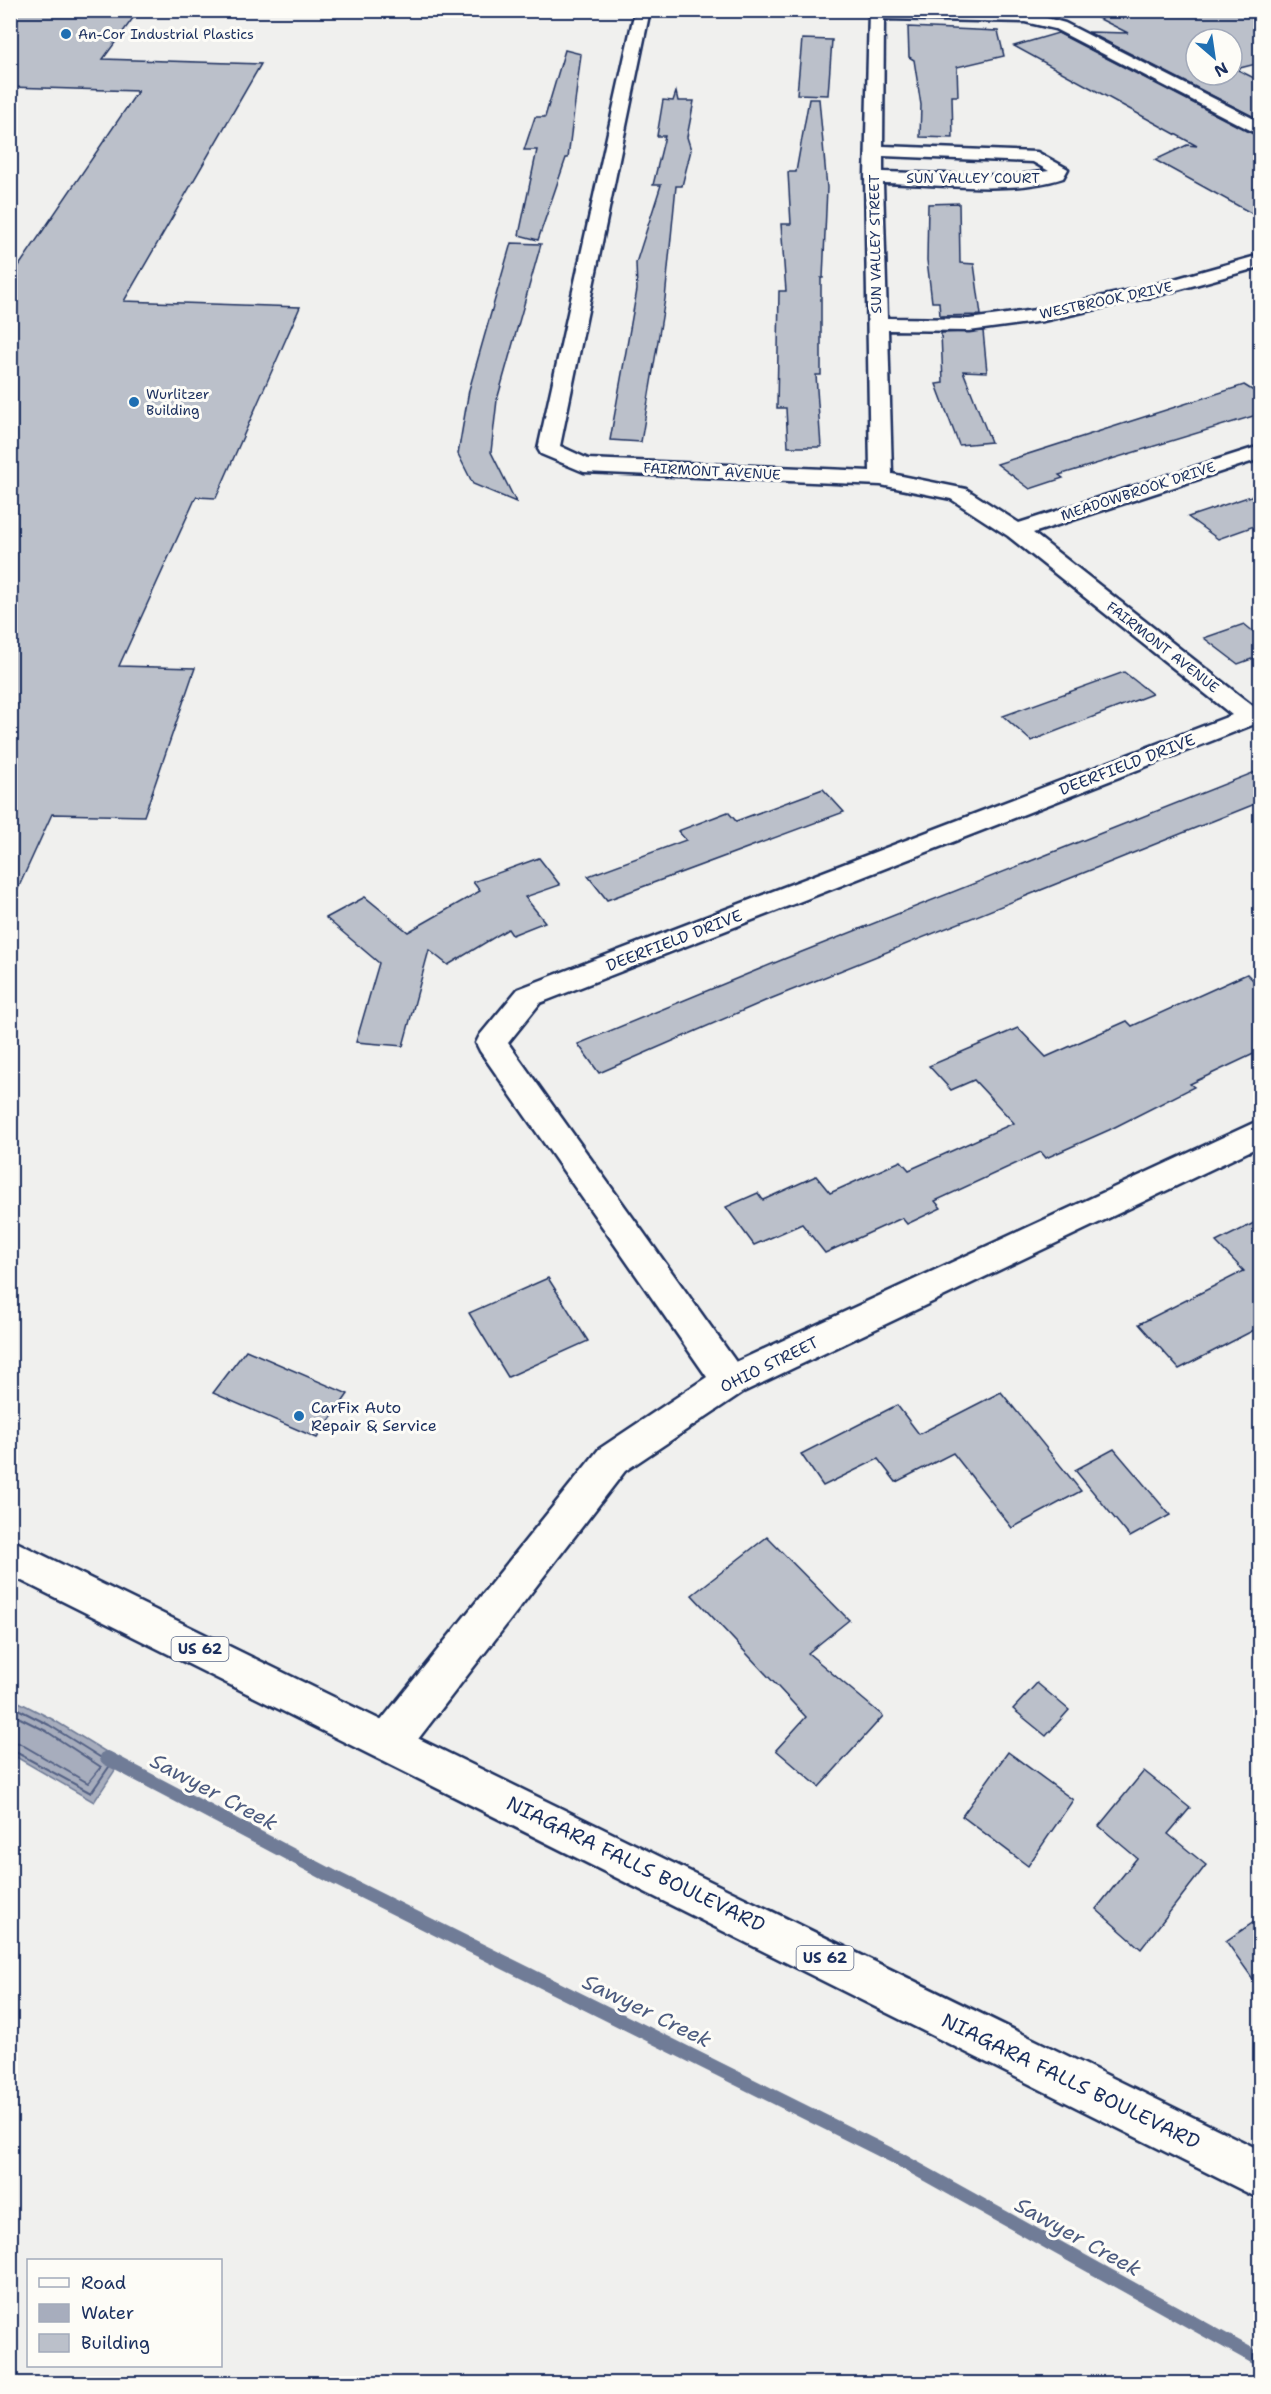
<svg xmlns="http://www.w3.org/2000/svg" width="1271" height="2394" font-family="'Shantell Sans',sans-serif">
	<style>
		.water { fill: #a7adbd; stroke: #6f7b97; stroke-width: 1.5 }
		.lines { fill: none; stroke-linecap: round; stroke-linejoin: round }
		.shore { stroke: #536184; stroke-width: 2 }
		.stream { stroke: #6f7b97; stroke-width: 14 }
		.building { fill: #bbc0ca; stroke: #1b2f5e; stroke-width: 1.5; fill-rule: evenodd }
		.street-casing { stroke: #1b2f5e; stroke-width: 5 }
		.primary-casing { stroke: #1b2f5e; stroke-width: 5 }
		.street { fill: #fdfcf7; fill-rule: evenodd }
		.primary { fill: #fdfcf7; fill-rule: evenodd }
		.poi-dot { fill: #1f6fb2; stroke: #fdfcf7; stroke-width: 2 }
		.labels { text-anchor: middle; stroke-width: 6; stroke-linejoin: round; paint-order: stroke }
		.far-poi-label { font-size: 14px; fill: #1b2f5e; stroke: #fdfcf7; text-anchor: start }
		.far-street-label { font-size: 14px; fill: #1b2f5e; stroke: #fdfcf7 }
		.shield { fill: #fdfcf7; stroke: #5f6c8c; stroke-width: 1.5 }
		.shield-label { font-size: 15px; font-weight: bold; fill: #1b2f5e }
		.street-label { font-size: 16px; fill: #1b2f5e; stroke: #fdfcf7 }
		.poi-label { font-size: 16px; fill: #1b2f5e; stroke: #fdfcf7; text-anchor: start }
		.near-street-label { font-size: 20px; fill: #1b2f5e; stroke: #fdfcf7 }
		.near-water-label { font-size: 21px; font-style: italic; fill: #4c5b7f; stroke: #fdfcf7 }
	</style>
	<rect width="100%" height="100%" fill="#f0f0ee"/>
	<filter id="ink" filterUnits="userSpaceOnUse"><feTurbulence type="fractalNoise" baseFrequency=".0167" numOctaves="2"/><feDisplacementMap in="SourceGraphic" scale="12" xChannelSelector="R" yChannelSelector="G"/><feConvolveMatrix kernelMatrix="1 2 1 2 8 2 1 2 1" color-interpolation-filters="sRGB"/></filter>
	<g filter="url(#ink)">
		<polygon class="water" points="11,1698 52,1719 121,1761 94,1802 11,1754"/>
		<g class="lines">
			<g class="shore">
				<polyline points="10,1705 49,1725 111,1764 91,1793 10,1749"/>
				<polyline points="10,1713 46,1731 101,1767 88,1783 19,1743 10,1741"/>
			</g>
			<polyline class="stream" points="107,1758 335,1878 895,2157 1260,2360"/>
		</g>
		<g class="building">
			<polygon points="10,10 139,10 103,59 261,64 124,301 300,307 216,498 196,497 119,666 195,668 144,816 52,814 10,906 10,279 138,91 10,87"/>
			<path d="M1082,10H1245L1260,18V63L1236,69L1260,81V120L1088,32L1128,33ZM1196,39H1232V75H1196Z"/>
			<polygon points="908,27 998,31 1004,56 957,67 958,96 952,96 953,138 920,137 921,105 914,60 909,57"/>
			<polygon points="1058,33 1253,134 1260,135 1260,218 1155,160 1187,145 1197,146 1014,46"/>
			<polygon points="802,39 832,40 828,95 797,94"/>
			<polygon points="565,50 581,54 568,158 566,158 538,240 519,235 537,150 524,150 535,117 545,117"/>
			<polygon points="676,92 678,101 694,101 687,137 691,150 682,186 676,186 665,299 641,442 610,440 637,290 636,263 661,185 653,185 665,136 657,136 663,100 673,101"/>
			<polygon points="809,99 819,99 827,188 823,278 821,278 821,375 816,375 821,447 788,447 786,408 777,408 779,291 786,291 781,224 791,224 788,172 796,172"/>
			<polygon points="959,203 960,263 974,264 981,315 940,316 939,302 932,302 927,260 928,204"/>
			<polygon points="511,243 541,244 497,400 491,452 516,502 473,484 458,454 469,390"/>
			<polygon points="983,331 987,372 963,371 991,442 959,445 936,384 943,383 941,333"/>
			<polygon points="1244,385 1260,395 1260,414 1059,475 1063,478 1030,489 997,464"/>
			<polygon points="1260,493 1260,524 1218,539 1188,517"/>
			<polygon points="1244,624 1260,637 1260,656 1238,664 1204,638"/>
			<polygon points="1124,672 1152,694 1031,741 1003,716"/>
			<polygon points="1260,770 1260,802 765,1001 599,1073 578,1044 784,959"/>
			<polygon points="823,789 844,812 607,900 588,876 686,840 678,831 728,812 736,821"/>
			<polygon points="539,858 560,885 525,897 545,922 512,935 508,929 448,965 429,950 403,1046 356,1042 379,963 326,918 365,897 408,932 480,891 473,882"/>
			<polygon points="1247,974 1260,987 1260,1051 1190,1084 1194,1087 1109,1130 1046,1158 1041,1152 935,1201 941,1208 907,1224 902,1218 825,1253 802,1224 754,1245 726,1207 758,1193 763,1200 816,1176 830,1193 901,1161 909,1170 1014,1123 974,1080 951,1090 929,1066 1018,1028 1046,1057 1127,1021 1132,1026"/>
			<polygon points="1260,1220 1260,1327 1179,1369 1139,1324 1244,1271 1216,1242"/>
			<polygon points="548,1278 588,1341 508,1377 469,1313"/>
			<polygon points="246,1350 348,1394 317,1438 213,1393"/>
			<polygon points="1001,1392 1081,1491 1012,1528 953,1453 896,1482 878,1459 823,1486 801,1454 897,1405 919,1434"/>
			<polygon points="1114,1449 1170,1515 1130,1537 1075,1470"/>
			<polygon points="767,1537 849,1620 808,1653 883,1716 819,1787 776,1750 806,1717 692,1595"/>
			<polygon points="1037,1683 1069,1710 1046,1736 1013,1709"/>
			<polygon points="1008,1752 1073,1800 1028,1866 962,1816"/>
			<polygon points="1144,1771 1190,1808 1168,1834 1206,1865 1141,1949 1096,1909 1137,1858 1099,1826"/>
			<polygon points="1260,1918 1260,1989 1226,1941"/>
		</g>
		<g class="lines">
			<defs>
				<path id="street" d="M635,10H650L560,446L588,459L870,471L865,177L869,10L1025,12L1065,23L1260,122V133L1254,132L1055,29L1025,22L884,19L883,146L1037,152L1068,169L1063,178C1013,195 937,184 883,183L887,318L969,319L1043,309L1146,287L1260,255V267L1159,295L1043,321L969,331L888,330L892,474L966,489L1019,523L1260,446V459L1033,533L1254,707L1260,705V722L540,1003L508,1043L736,1362L1260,1120V1146L743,1392L625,1471L405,1756L390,1762L375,1756L369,1742L375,1728L599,1449L707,1377L480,1051L476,1043L480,1035L518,989L1232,715L1008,536L951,499L881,485L584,472L541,454L538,449ZM883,156L1033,162L1049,171L1012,176L883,172Z"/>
				<polygon id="primary" points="10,1539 1260,2150 1260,2199 10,1575"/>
			</defs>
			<use href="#street" class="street-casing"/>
			<use href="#primary" class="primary-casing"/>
			<use href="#street" class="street"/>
			<use href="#primary" class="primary"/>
		</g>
	</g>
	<g class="poi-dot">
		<circle cx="66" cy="34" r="6"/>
		<circle cx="134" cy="402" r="6"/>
		<circle cx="299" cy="1416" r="6"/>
	</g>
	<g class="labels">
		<g class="far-poi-label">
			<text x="78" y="39">An-Cor Industrial Plastics</text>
			<text x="146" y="399">Wurlitzer<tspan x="146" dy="16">Building</tspan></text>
		</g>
		<g class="far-street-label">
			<text x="973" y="183">SUN VALLEY COURT</text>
			<text transform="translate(875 244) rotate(-91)" y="5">SUN VALLEY STREET</text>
			<text transform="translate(1106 300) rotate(-12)" y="5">WESTBROOK DRIVE</text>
			<text transform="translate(712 471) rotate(3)" y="5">FAIRMONT AVENUE</text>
			<text transform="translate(1138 491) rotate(-18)" y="5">MEADOWBROOK DRIVE</text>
			<text transform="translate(1163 647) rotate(38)" y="5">FAIRMONT AVENUE</text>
		</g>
		<g class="shield">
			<rect x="171.5" y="1637" width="57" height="24" rx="4.5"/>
			<rect x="796.5" y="1946" width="57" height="24" rx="4.5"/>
		</g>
		<g class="shield-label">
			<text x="200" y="1654">US 62</text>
			<text x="825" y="1963">US 62</text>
		</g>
		<g class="street-label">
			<text transform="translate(1127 764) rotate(-21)" y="6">DEERFIELD DRIVE</text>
			<text transform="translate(674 940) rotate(-21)" y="6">DEERFIELD DRIVE</text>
			<text transform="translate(769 1364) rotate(-26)" y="6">OHIO STREET</text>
		</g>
		<g class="poi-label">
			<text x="311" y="1413">CarFix Auto<tspan x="311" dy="18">Repair &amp; Service</tspan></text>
		</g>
		<g class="near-street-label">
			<text transform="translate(636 1864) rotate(26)" y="7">NIAGARA FALLS BOULEVARD</text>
			<text transform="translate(1071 2081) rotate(26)" y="7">NIAGARA FALLS BOULEVARD</text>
		</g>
		<g class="near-water-label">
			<text transform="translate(214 1792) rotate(28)" y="7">Sawyer Creek</text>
			<text transform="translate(647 2011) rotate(26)" y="7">Sawyer Creek</text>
			<text transform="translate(1078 2237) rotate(29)" y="7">Sawyer Creek</text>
		</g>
	</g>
	<rect width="1271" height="2394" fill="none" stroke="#fdfcf7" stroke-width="36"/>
	<rect x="18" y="18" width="1235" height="2358" fill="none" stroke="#1b2f5e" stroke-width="2" filter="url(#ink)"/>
	<rect x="27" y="2259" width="195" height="108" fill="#fdfcf7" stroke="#a3aaba" stroke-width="1.5"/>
	<rect x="39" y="2278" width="30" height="9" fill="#fdfcf7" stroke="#a3aaba" stroke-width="1.5"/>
	<text x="81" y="2289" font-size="18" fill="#1b2f5e">Road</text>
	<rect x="39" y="2304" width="30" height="18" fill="#a7adbd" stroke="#a3aaba" stroke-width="1.5"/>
	<text x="81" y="2319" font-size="18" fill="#1b2f5e">Water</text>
	<rect x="39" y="2334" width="30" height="18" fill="#bbc0ca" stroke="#a3aaba" stroke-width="1.5"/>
	<text x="81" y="2349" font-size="18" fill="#1b2f5e">Building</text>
	<g transform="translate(1214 57) rotate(151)"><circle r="28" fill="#fdfcf7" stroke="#a3aaba" stroke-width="1.5"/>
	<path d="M0-4.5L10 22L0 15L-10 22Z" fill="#1f6fb2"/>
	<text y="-9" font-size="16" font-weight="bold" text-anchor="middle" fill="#1b2f5e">N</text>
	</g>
</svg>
